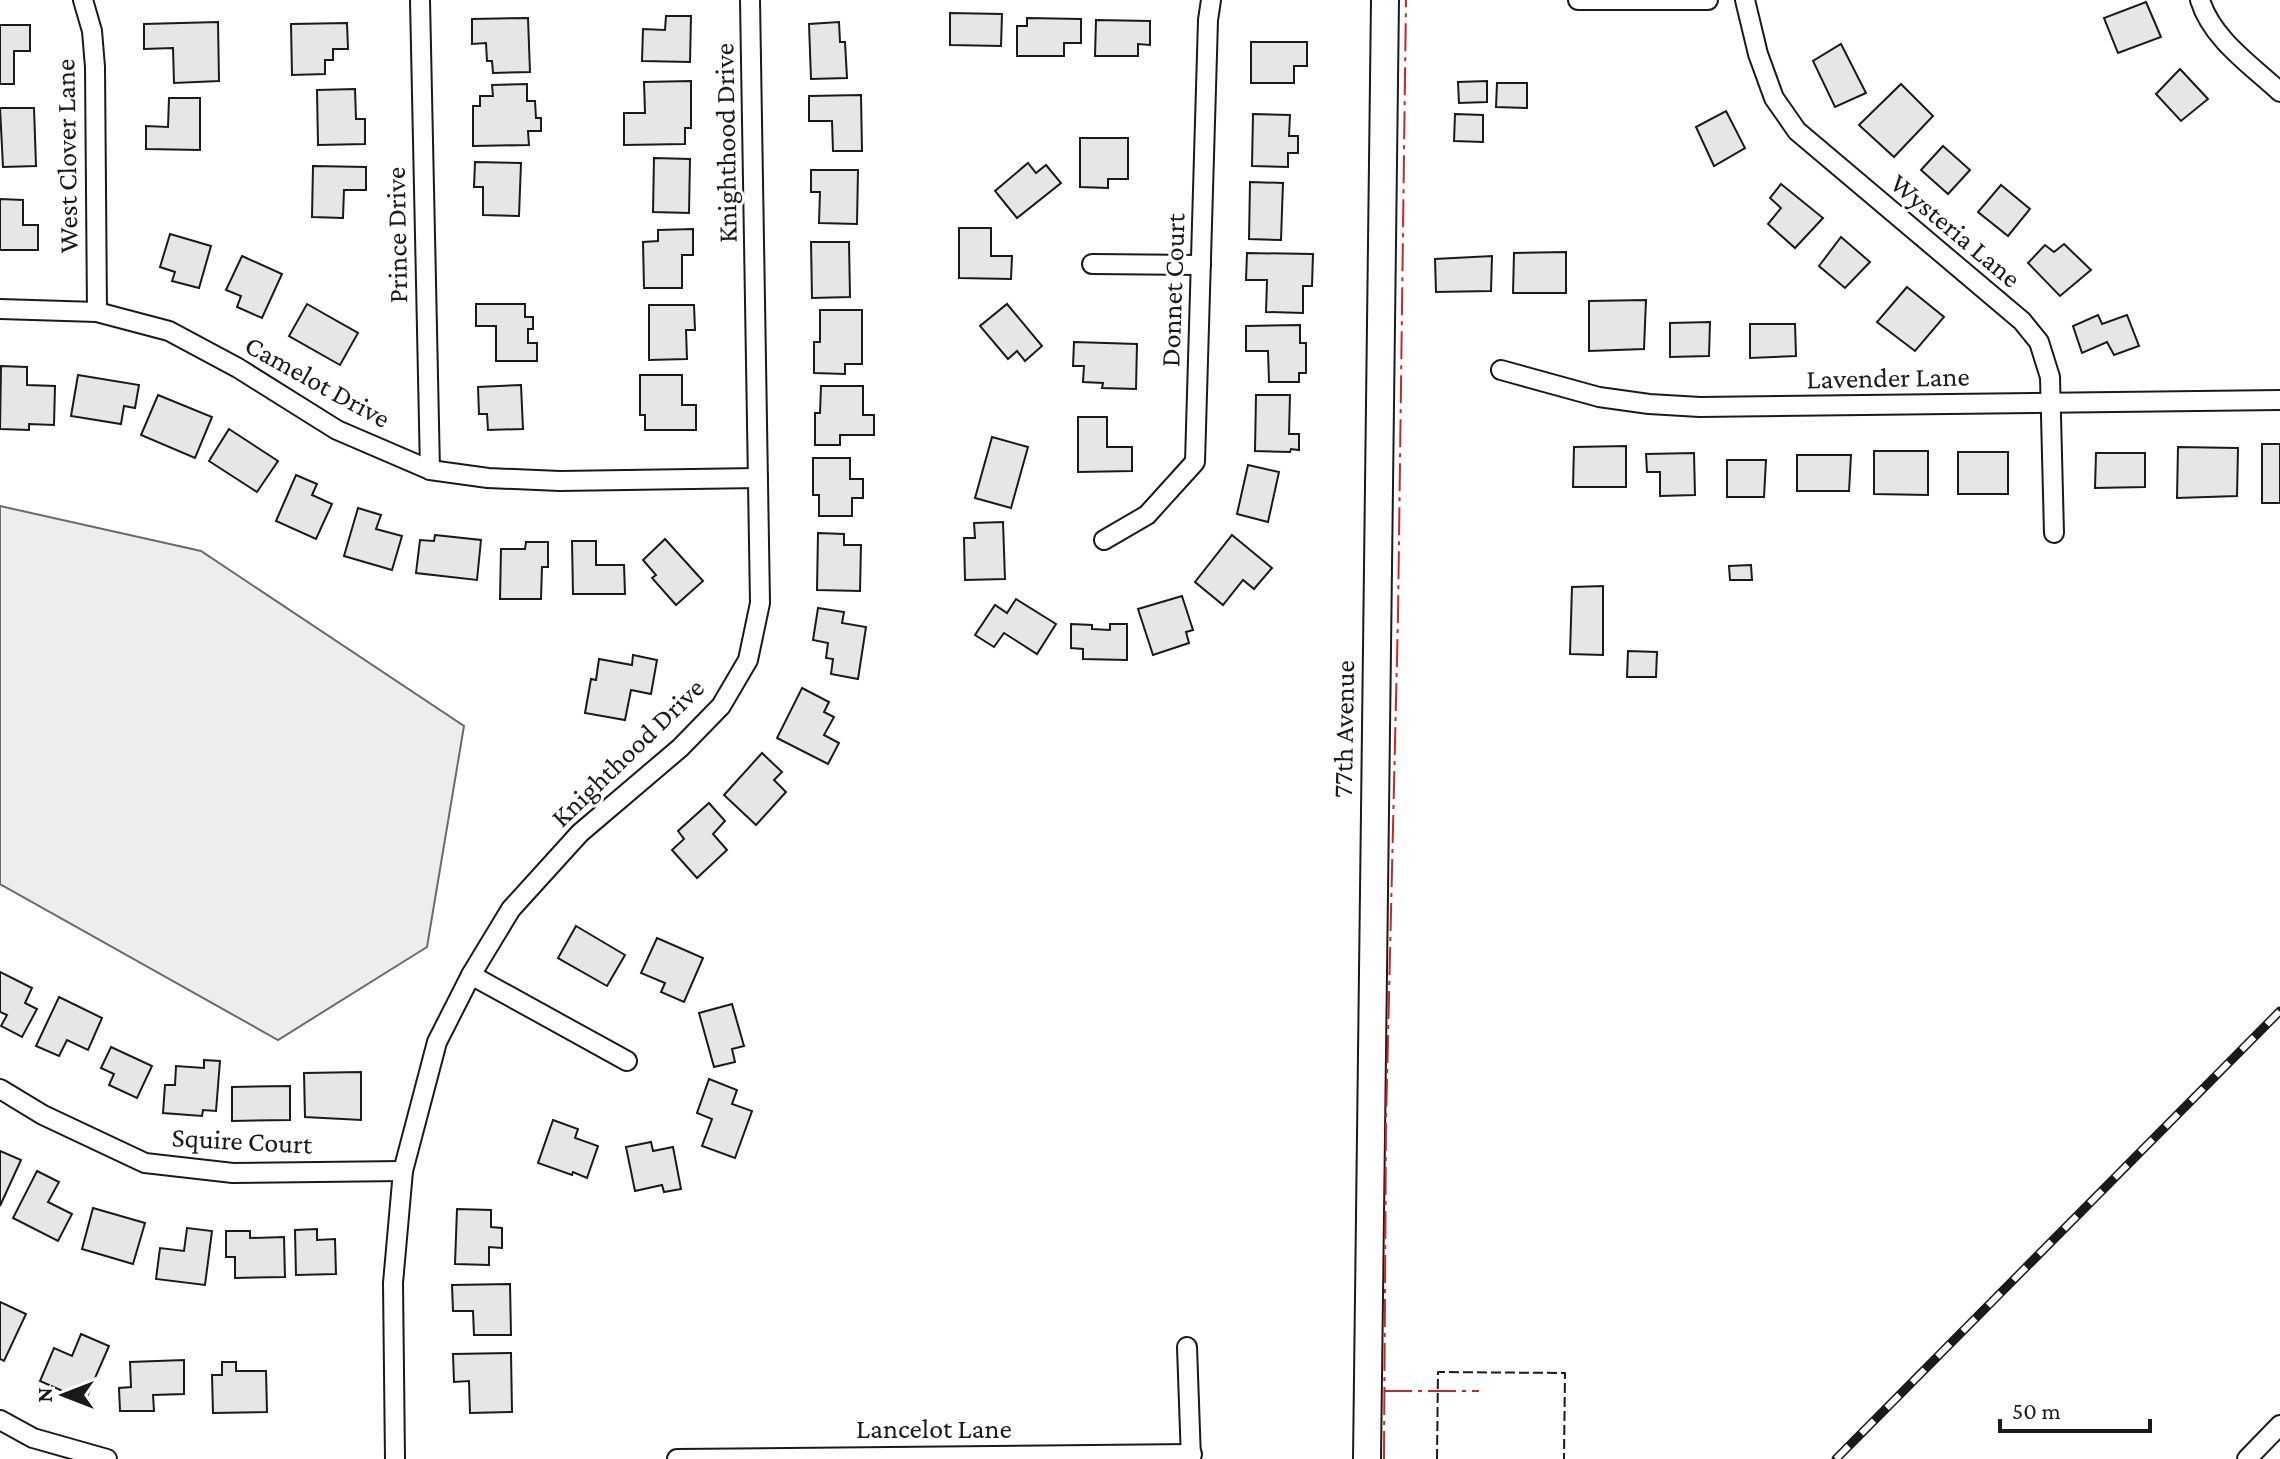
<svg xmlns="http://www.w3.org/2000/svg" width="2280" height="1459" font-family="'Crimson Pro',serif">
	<style>
		.built { fill: #ededed; stroke: #6a6a6a; stroke-width: 2 }
		.building { fill: #e6e6e6; stroke: #1a1a1a; stroke-width: 2 }
		.lines { fill: none; stroke-linecap: round; stroke-linejoin: round }
		.street-casing { stroke: #1a1a1a; stroke-width: 22 }
		.secondary-casing { stroke: #1a1a1a; stroke-width: 30 }
		.street { stroke: #fff; stroke-width: 18 }
		.secondary { stroke: #fff; stroke-width: 26 }
		.rail-casing { stroke: #1a1a1a; stroke-width: 9 }
		.rail { stroke: #fff; stroke-width: 6; stroke-dasharray: 18; stroke-linecap: butt }
		.fence { stroke: #1a1a1a; stroke-width: 2; stroke-dasharray: 10 4; stroke-linecap: butt }
		.power { stroke: #c62828; stroke-width: 2; stroke-dasharray: 28 6 4 6; stroke-linecap: butt }
		.labels { text-anchor: middle; stroke-width: 6; stroke-linejoin: round; paint-order: stroke }
		.street-label { font-size: 28px; fill: #1a1a1a; stroke: #fff }
	</style>
	<rect width="100%" height="100%" fill="#fff"/>
	<polygon class="built" points="0,506 201,551 464,726 427,947 278,1040 0,884"/>
	<g class="building">
		<polygon points="2146,2 2161,37 2118,53 2104,18"/>
		<polygon points="950,13 1002,14 1001,46 950,45"/>
		<polygon points="666,16 691,16 690,62 642,61 643,29 665,30"/>
		<polygon points="528,18 530,72 493,73 492,61 487,61 486,43 472,44 472,19"/>
		<polygon points="1027,18 1081,19 1081,43 1064,43 1064,56 1017,56 1017,26 1027,26"/>
		<polygon points="1096,20 1150,21 1150,45 1138,44 1138,56 1095,56"/>
		<polygon points="218,22 219,81 174,83 173,48 144,49 144,24"/>
		<polygon points="839,22 840,42 845,42 847,78 811,79 809,24"/>
		<polygon points="347,23 348,49 333,49 333,60 325,60 325,74 292,75 291,24"/>
		<polygon points="0,25 30,25 30,51 14,51 14,84 0,84"/>
		<polygon points="1251,42 1307,42 1307,66 1294,66 1294,83 1251,83"/>
		<polygon points="1841,44 1866,93 1835,107 1813,61"/>
		<polygon points="2180,69 2208,99 2181,121 2156,94"/>
		<polygon points="691,81 691,128 685,128 685,144 624,145 624,113 645,113 644,82"/>
		<polygon points="1487,81 1487,102 1459,103 1458,82"/>
		<polygon points="1497,83 1527,83 1527,108 1496,107"/>
		<polygon points="527,84 527,101 535,101 536,118 541,118 541,131 528,131 529,145 473,146 473,106 480,106 480,96 493,96 492,85"/>
		<polygon points="1901,84 1933,116 1894,157 1859,125"/>
		<polygon points="355,89 356,119 365,119 365,144 318,145 317,90"/>
		<polygon points="861,95 862,151 833,151 832,121 809,121 809,96"/>
		<polygon points="169,98 200,98 200,150 146,149 146,126 168,127"/>
		<polygon points="0,108 34,108 36,166 3,167"/>
		<polygon points="1726,111 1745,148 1714,166 1696,127"/>
		<polygon points="1253,114 1290,115 1289,136 1298,136 1298,153 1288,153 1288,167 1252,166"/>
		<polygon points="1455,114 1483,115 1483,142 1454,141"/>
		<polygon points="1080,138 1128,138 1128,179 1108,179 1108,188 1080,187"/>
		<polygon points="1943,146 1970,170 1948,194 1921,170"/>
		<polygon points="654,158 690,159 689,213 653,212"/>
		<polygon points="475,162 521,163 519,216 483,215 483,187 474,187"/>
		<polygon points="1028,163 1036,173 1046,165 1061,183 1017,218 995,191"/>
		<polygon points="313,166 366,167 366,190 344,190 343,218 312,217"/>
		<polygon points="811,170 858,170 857,224 819,223 820,192 811,192"/>
		<polygon points="1250,182 1283,183 1281,240 1249,239"/>
		<polygon points="1781,184 1823,218 1795,248 1768,224 1781,208 1770,198"/>
		<polygon points="2001,185 2030,209 2008,236 1978,212"/>
		<polygon points="0,199 23,200 23,225 38,225 38,250 0,250"/>
		<polygon points="959,228 991,228 991,256 1012,256 1011,279 959,278"/>
		<polygon points="693,229 693,255 682,255 682,288 644,288 643,242 658,241 658,230"/>
		<polygon points="170,234 211,246 199,288 172,281 175,272 160,267"/>
		<polygon points="1841,237 1870,262 1845,288 1819,266"/>
		<polygon points="811,242 849,242 850,297 812,298"/>
		<polygon points="2064,244 2091,270 2060,296 2028,263 2045,245 2054,252"/>
		<polygon points="1566,252 1566,293 1513,293 1514,253"/>
		<polygon points="1247,253 1313,254 1312,286 1303,286 1303,313 1266,312 1267,280 1246,280"/>
		<polygon points="242,256 282,274 262,318 237,307 241,296 226,290"/>
		<polygon points="1492,256 1491,291 1436,292 1435,259"/>
		<polygon points="1907,287 1944,317 1915,351 1877,322"/>
		<polygon points="1646,300 1644,349 1589,351 1589,301"/>
		<polygon points="307,304 358,333 340,365 289,336"/>
		<polygon points="476,304 525,304 525,317 533,317 533,329 528,329 528,343 537,343 537,361 496,361 496,326 476,326"/>
		<polygon points="1007,304 1042,346 1025,361 1017,351 1008,359 980,326"/>
		<polygon points="649,305 694,305 695,330 686,330 687,359 649,360"/>
		<polygon points="820,310 862,310 862,364 845,364 845,374 814,373 814,342 820,342"/>
		<polygon points="2098,315 2102,324 2127,315 2139,346 2114,355 2107,342 2082,353 2073,326"/>
		<polygon points="1710,322 1709,356 1670,357 1670,323"/>
		<polygon points="1750,324 1795,324 1796,356 1750,358"/>
		<polygon points="1300,325 1300,343 1306,343 1306,373 1299,373 1299,382 1269,382 1268,351 1246,351 1246,326"/>
		<polygon points="1074,342 1137,344 1136,389 1102,388 1103,383 1083,382 1084,366 1073,366"/>
		<polygon points="1,366 27,367 27,385 55,386 54,425 29,424 29,430 0,429"/>
		<polygon points="78,375 139,385 135,408 124,406 121,424 71,416"/>
		<polygon points="640,375 682,375 682,405 696,405 696,430 645,430 645,415 640,415"/>
		<polygon points="521,385 523,429 488,430 487,414 479,414 478,387"/>
		<polygon points="821,386 863,386 863,415 874,415 874,435 840,435 840,445 815,445 815,413 820,413"/>
		<polygon points="158,395 212,417 195,458 141,435"/>
		<polygon points="1256,395 1290,395 1289,434 1299,434 1299,450 1291,449 1290,452 1255,451"/>
		<polygon points="1078,417 1107,417 1107,447 1132,447 1132,471 1078,472"/>
		<polygon points="229,429 278,461 257,492 209,461"/>
		<polygon points="992,437 1028,447 1011,508 975,498"/>
		<rect x="2262" y="444" width="18" height="59"/>
		<polygon points="1626,446 1626,487 1573,487 1574,447"/>
		<polygon points="2178,447 2238,448 2237,496 2177,498"/>
		<polygon points="1874,451 1928,451 1928,495 1874,494"/>
		<rect x="1958" y="452" width="50" height="42"/>
		<polygon points="1694,453 1695,495 1660,496 1660,472 1647,472 1646,454"/>
		<polygon points="2096,453 2145,453 2145,487 2095,488"/>
		<polygon points="1797,455 1851,455 1849,491 1797,491"/>
		<polygon points="813,458 850,458 850,479 863,479 863,498 852,498 852,516 819,516 819,495 813,495"/>
		<polygon points="1727,460 1766,460 1764,497 1727,497"/>
		<polygon points="1248,465 1279,472 1268,522 1237,514"/>
		<polygon points="296,475 317,484 312,495 332,504 316,539 276,521"/>
		<polygon points="358,508 381,515 376,529 402,536 392,570 344,556"/>
		<polygon points="1003,522 1005,579 965,580 964,538 975,538 974,523"/>
		<polygon points="818,533 844,534 844,545 861,545 860,591 817,590"/>
		<polygon points="435,535 481,540 477,580 416,573 420,540 434,541"/>
		<polygon points="1232,535 1272,568 1254,589 1243,580 1223,605 1195,582"/>
		<polygon points="665,539 703,581 676,605 652,578 656,575 643,560"/>
		<polygon points="572,541 596,541 596,565 624,565 625,594 573,594"/>
		<polygon points="526,542 548,542 548,567 542,567 541,599 500,599 501,549 525,549"/>
		<polygon points="1751,565 1752,580 1730,580 1729,566"/>
		<polygon points="1603,586 1603,655 1570,654 1572,587"/>
		<polygon points="1182,596 1193,630 1186,632 1189,643 1153,655 1138,609"/>
		<polygon points="1016,599 1056,624 1037,654 1004,633 994,647 975,635 995,605 1007,613"/>
		<polygon points="818,608 844,612 842,623 866,627 858,679 831,674 833,659 826,658 828,643 813,640"/>
		<polygon points="1071,624 1092,625 1092,629 1110,630 1110,624 1127,624 1127,660 1083,659 1083,649 1071,648"/>
		<polygon points="1628,651 1657,652 1656,677 1627,677"/>
		<polygon points="633,655 657,660 651,694 631,690 625,720 585,713 591,679 596,680 599,659 632,665"/>
		<polygon points="802,688 829,702 824,712 834,717 824,735 839,743 828,764 777,738"/>
		<polygon points="762,753 782,772 774,780 786,792 756,825 724,795"/>
		<polygon points="709,803 725,821 713,834 727,850 697,878 672,850 684,839 678,831"/>
		<polygon points="576,926 625,955 607,986 558,958"/>
		<polygon points="657,938 703,958 684,1002 661,992 665,983 641,973"/>
		<polygon points="0,972 32,988 25,1003 37,1009 22,1037 1,1026 7,1015 0,1012"/>
		<polygon points="59,997 102,1018 88,1050 67,1040 59,1056 36,1046"/>
		<polygon points="732,1004 744,1046 732,1049 735,1062 714,1067 699,1013"/>
		<polygon points="111,1047 152,1066 137,1098 109,1085 114,1074 101,1068"/>
		<polygon points="204,1060 220,1061 216,1111 203,1110 202,1116 163,1113 165,1085 175,1085 176,1066 204,1068"/>
		<polygon points="361,1072 361,1120 305,1117 304,1073"/>
		<polygon points="709,1079 737,1090 732,1104 752,1111 735,1158 702,1146 712,1119 697,1113"/>
		<polygon points="290,1086 290,1120 232,1121 232,1087"/>
		<polygon points="553,1120 578,1129 575,1138 598,1146 587,1178 573,1172 572,1175 538,1163"/>
		<polygon points="651,1142 653,1151 673,1147 681,1189 664,1192 662,1185 635,1191 626,1147"/>
		<polygon points="0,1151 21,1160 0,1206"/>
		<polygon points="37,1171 59,1182 48,1202 72,1214 58,1241 13,1218"/>
		<polygon points="93,1208 145,1223 133,1264 82,1249"/>
		<polygon points="457,1209 491,1210 491,1227 502,1228 502,1248 489,1247 489,1265 455,1264"/>
		<polygon points="187,1228 212,1231 205,1285 156,1279 160,1248 184,1251"/>
		<polygon points="317,1229 317,1240 335,1239 336,1274 296,1275 295,1230"/>
		<polygon points="226,1231 250,1231 250,1238 284,1237 285,1277 235,1278 235,1257 226,1257"/>
		<polygon points="510,1284 511,1335 474,1335 473,1311 453,1311 452,1285"/>
		<polygon points="0,1302 26,1314 4,1361 0,1359"/>
		<polygon points="81,1334 109,1346 85,1401 40,1381 54,1348 72,1356"/>
		<polygon points="511,1353 512,1412 470,1413 469,1381 454,1382 453,1354"/>
		<polygon points="184,1360 184,1394 153,1395 154,1411 120,1411 119,1388 131,1387 130,1362"/>
		<polygon points="222,1362 236,1362 236,1371 266,1371 267,1412 213,1413 212,1375 222,1375"/>
	</g>
	<g class="lines">
		<defs>
			<g id="street">
				<polyline points="83,0 92,31 95,67 97,312"/>
				<polyline points="420,0 430,470"/>
				<polyline points="1578,0 1708,0"/>
				<polyline points="1745,0 1758,54 1774,98 1797,131 2022,321 2039,342 2050,377 2054,533"/>
				<path d="M2200,0C2212,39 2251,65 2280,92"/>
				<polyline points="1092,264 1201,265"/>
				<polyline points="0,309 97,312 169,331 238,368 337,430 430,470 488,478 560,481 758,478"/>
				<polyline points="1501,370 1599,397 1649,404 1700,407 2280,400"/>
				<polyline points="1104,540 1147,515 1195,462 1208,20 1211,0"/>
				<polyline points="471,975 627,1061"/>
				<polyline points="0,1089 43,1115 145,1163 233,1173 403,1171"/>
				<polyline points="1187,1347 1191,1459"/>
				<polyline points="0,1420 33,1438 107,1459"/>
				<polyline points="395,1459 393,1283 403,1171 437,1042 471,975 511,909 580,833 680,748 721,706 748,660 760,603 750,0"/>
				<polyline points="677,1459 1192,1454"/>
				<polyline points="2247,1459 2280,1425"/>
			</g>
			<polyline id="secondary" points="1367,1459 1385,0"/>
		</defs>
		<use href="#street" class="street-casing"/>
		<use href="#secondary" class="secondary-casing"/>
		<use href="#street" class="street"/>
		<use href="#secondary" class="secondary"/>
		<defs>
			<polyline id="rail" points="1836,1459 2280,1011"/>
		</defs>
		<use href="#rail" class="rail-casing"/>
		<use href="#rail" class="rail"/>
		<polyline class="fence" points="1437,1459 1438,1372 1565,1373 1564,1459"/>
		<g class="power">
			<polyline points="1384,1391 1479,1391"/>
			<polyline points="1384,1459 1386,1123 1398,617 1406,0"/>
		</g>
	</g>
	<g class="labels">
		<g class="street-label">
			<text transform="translate(725 143) rotate(-91)" y="10">Knighthood Drive</text>
			<text transform="translate(66 156) rotate(-91)" y="10">West Clover Lane</text>
			<text transform="translate(1956 230) rotate(40)" y="10">Wysteria Lane</text>
			<text transform="translate(396 235) rotate(-91)" y="10">Prince Drive</text>
			<text transform="translate(1172 290) rotate(-88)" y="10">Donnet Court</text>
			<text transform="translate(1888 377) rotate(-1)" y="10">Lavender Lane</text>
			<text transform="translate(318 381) rotate(29)" y="10">Camelot Drive</text>
			<text transform="translate(1343 729) rotate(-89)" y="10">77th Avenue</text>
			<text transform="translate(627 752) rotate(-44)" y="10">Knighthood Drive</text>
			<text transform="translate(242 1140) rotate(3)" y="10">Squire Court</text>
			<text x="934" y="1438">Lancelot Lane</text>
		</g>
	</g>
	<g transform="translate(64 1395) rotate(270)" stroke="#ffffff" stroke-width="6" paint-order="stroke">
	<path d="M0-6L14 30L0 20L-14 30Z" fill="#1a1a1a"/>
	<text y="-12" font-size="22" font-weight="bold" text-anchor="middle" fill="#1a1a1a">N</text>
	</g>
	<path d="M2000 1419v12h150v-12" fill="none" stroke="#1a1a1a" stroke-width="4"/>
	<text x="2012" y="1419" font-size="24" fill="#1a1a1a" stroke="#ffffff" stroke-width="6" paint-order="stroke">50 m</text>
</svg>
